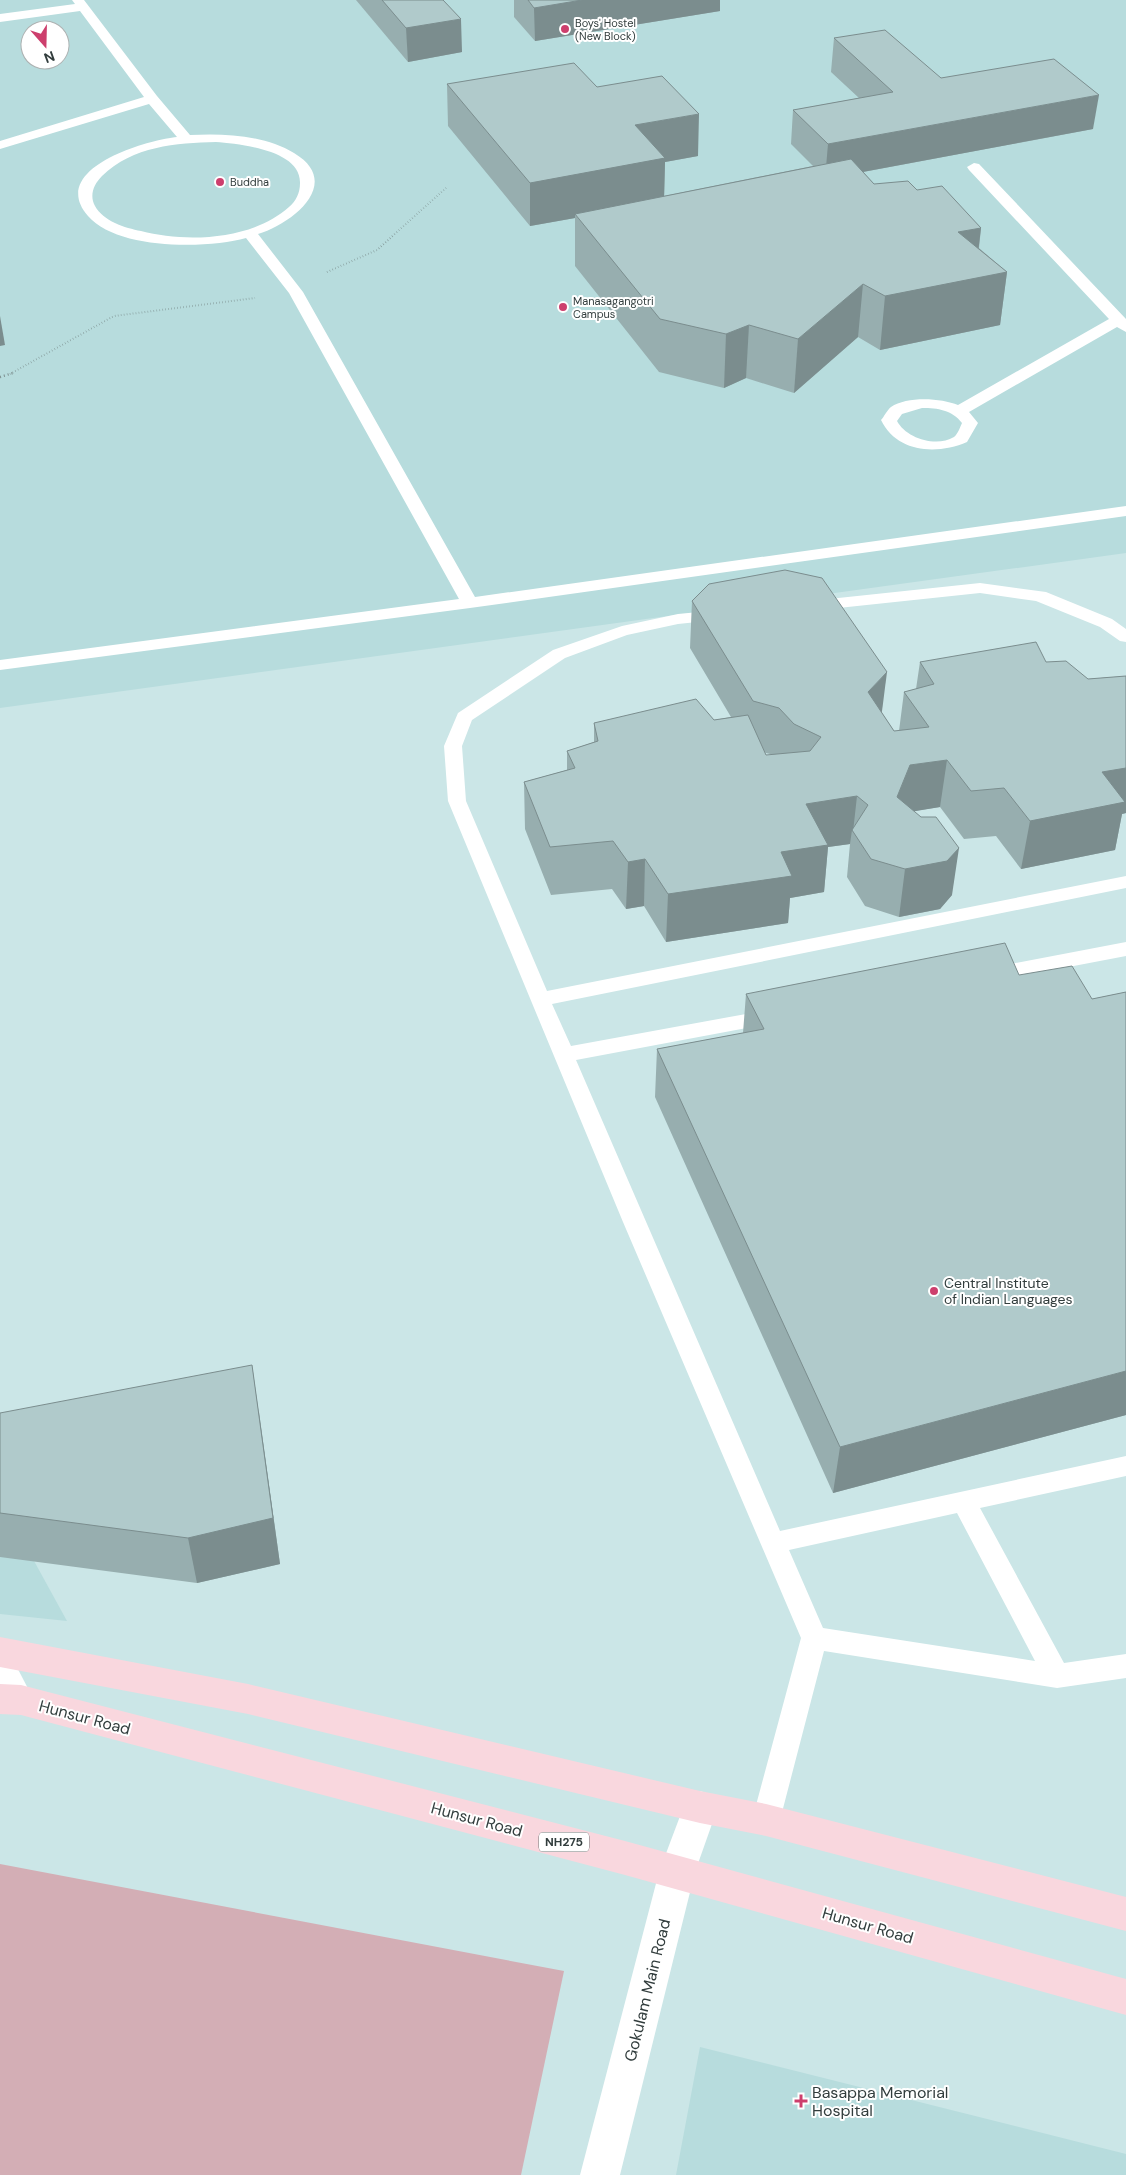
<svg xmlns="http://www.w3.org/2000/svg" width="1126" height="2175" font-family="'DM Sans',sans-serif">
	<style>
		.built { fill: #b7dcdd; fill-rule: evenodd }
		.green { fill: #d3aeb5 }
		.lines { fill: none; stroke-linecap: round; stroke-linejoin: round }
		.path-far1 { stroke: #7c8f8f; stroke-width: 2; stroke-dasharray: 0.5 2.5; stroke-linecap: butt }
		.path { stroke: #7c8f8f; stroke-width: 2.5; stroke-dasharray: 1 3; stroke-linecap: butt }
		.lane { fill: #fff; fill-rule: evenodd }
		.street { fill: #fff; fill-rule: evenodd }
		.primary { fill: #f9d7de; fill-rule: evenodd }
		.wall { fill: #97aeaf; fill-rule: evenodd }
		.shaded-wall { fill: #7b8d8e }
		.building { fill: #b0cacb; stroke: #7b8d8e }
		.poi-dot { fill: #cd3f6d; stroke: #fff; stroke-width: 2 }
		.labels { text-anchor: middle; stroke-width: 4; stroke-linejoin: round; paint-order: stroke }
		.far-poi-label { font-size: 11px; fill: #323d3d; stroke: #fff; text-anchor: start }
		.shield { fill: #fff; stroke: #707777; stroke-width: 1 }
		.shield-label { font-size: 12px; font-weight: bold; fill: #323d3d }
		.poi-label { font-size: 14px; fill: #323d3d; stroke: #fff; text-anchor: start }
		.near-street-label { font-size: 16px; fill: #323d3d; stroke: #fff }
		.near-poi-label { font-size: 16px; fill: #323d3d; stroke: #fff; text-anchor: start }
	</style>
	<rect width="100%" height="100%" fill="#cbe6e7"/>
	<g class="built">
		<path d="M0,0H1126V553L0,708ZM30,30H60V60H30Z"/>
		<polygon points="0,1499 67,1621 0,1614"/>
		<polygon points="700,2047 1126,2154 1126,2175 676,2175"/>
	</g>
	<polygon class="green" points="0,1864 564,1971 521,2175 0,2175"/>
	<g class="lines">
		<g class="path-far1">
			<polyline points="327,272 377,250 446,188"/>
			<polyline points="10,374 114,316 255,298"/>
		</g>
		<polyline class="path" points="0,377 13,373"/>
		<g class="lane">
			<path d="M72,0H84L157,96L190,135C223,133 265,135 294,153C344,183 292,224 258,234L303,292L475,597L1126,506V516L470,608L0,670V660L459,599L289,293L246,238C207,249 117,250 88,216C47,169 146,140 177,137L149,104L0,149V141L144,97L80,11L0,22V14L75,4ZM216,142C241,144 301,150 300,183C300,193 296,201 289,207C252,240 187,243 141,231C125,228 103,221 95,206C89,195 94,184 102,176C133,146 176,143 216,142Z"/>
			<path d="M974,163L979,164L1126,319V332L1117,327L969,412L978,423L967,442C937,455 897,453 881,420C884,417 887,410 891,407C907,396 941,398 958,405L1109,319L969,170L967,167ZM922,408C938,408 952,410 962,423C960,427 958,434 954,437C936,448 906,438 897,421L902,414Z"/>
			<polygon points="980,583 1046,592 1112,619 1126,629 1126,642 1120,641 1100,627 1036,601 980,593 810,611 804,610 801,606 804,602 810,601"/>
			<path d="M720,610L726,611L729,615L726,619L678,624L627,635L565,658L472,720L462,746L466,801L547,991L1126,876V888L552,1004L571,1046L773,1009L780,1011L783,1016L780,1021L773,1023L576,1060L780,1531L1126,1456V1476L980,1508L1064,1663L1126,1654V1678L1057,1688L824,1651L780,1820L776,1829L766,1833L756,1829L752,1820L801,1638L623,1222L448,801L444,746L458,713L553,650L622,626L678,614ZM957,1513L1035,1661L823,1628L789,1550Z"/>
			<polygon points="1126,942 1126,956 989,982 982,980 979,975 982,970 989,968"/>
			<polygon points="0,1649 9,1652 34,1700 30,1708 21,1712 12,1708 0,1686"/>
		</g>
		<polygon class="street" points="700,1791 712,1795 718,1807 695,1872 620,2175 580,2175 659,1872 688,1795"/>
		<g class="primary">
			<polygon points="0,1637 248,1684 700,1791 766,1804 1126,1897 1126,1931 766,1836 700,1823 248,1714 0,1667"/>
			<polygon points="0,1684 21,1685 625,1841 1126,1979 1126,2015 625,1875 21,1715 0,1714"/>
		</g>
	</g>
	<g class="wall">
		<polygon points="356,0 443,0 462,52 408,62"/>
		<polygon points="514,0 720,0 720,11 535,41 514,17"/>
		<polygon points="834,38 941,78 1093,129 863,172 874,184 917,190 981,228 979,248 1007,272 1000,325 880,350 858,337 794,393 746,378 724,388 659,372 575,266 575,218 530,226 448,126 447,84 597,87 698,156 665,162 664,196 813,166 791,144 793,110 859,98 831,72"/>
		<path d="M692,601L882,713L894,731H899L904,692L916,689L920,662H1046L1088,679L1126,676V813L1122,814L1115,850L1021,869L996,836L964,839L940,807L914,811L952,895L940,909L899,917L865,906L847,877L850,844L828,847L824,892L790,898L788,923L666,942L644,906L626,909L612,889L551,895L525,829L524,782L567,770V751L594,742V723L714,720L731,717L690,648ZM764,752L766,753L774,755H766Z"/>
		<polygon points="1019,975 1092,999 1126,992 1126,1415 833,1493 655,1097 657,1049 743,1033 746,994"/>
		<polygon points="259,1412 280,1564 197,1583 0,1557 0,1413"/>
	</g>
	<g class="shaded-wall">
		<polygon points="582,0 720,0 720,11 535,41 534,8"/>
		<polygon points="461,19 462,52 408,62 406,28"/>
		<polygon points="1099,95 1093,129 825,179 828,144"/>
		<polygon points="699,114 698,156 665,162 664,201 575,214 575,218 530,226 530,183 635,125"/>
		<polygon points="981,228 975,278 1007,272 1000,325 880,350 885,296 958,232"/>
		<polygon points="863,284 858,337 794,393 798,339"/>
		<polygon points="0,316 5,345 0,346"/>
		<polygon points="749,325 746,378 724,388 726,334"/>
		<polygon points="887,672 881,719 868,692"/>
		<polygon points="947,760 940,807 904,813 897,797 910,765"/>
		<polygon points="1126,766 1126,813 1122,814 1115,850 1021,869 1030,821 1102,772"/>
		<polygon points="857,796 853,832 852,830 850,844 828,847 824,892 790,898 788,923 666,942 668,894 781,852 806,804"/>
		<polygon points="959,848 952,895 940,909 899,917 905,869"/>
		<polygon points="645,859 644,906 626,909 628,862"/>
		<polygon points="252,1365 280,1564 197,1583 188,1538"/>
		<polygon points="1126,1371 1126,1415 833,1493 840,1447"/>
	</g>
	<g class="building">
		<polygon points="382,0 443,0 461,19 406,28"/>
		<polygon points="528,0 582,0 534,8"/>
		<polygon points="885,30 941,78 1054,59 1099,95 828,144 793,110 893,92 834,38"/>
		<polygon points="574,63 597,87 662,76 699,114 635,125 665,158 530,183 447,84"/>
		<polygon points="851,159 874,184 908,181 917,190 942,186 981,228 958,232 1007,272 885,296 863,284 798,339 749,325 726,334 660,319 575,214"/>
		<polygon points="785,570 822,578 887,672 868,692 894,731 929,727 904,692 934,684 920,662 1036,642 1046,662 1066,661 1088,679 1126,676 1126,768 1102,772 1125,802 1030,821 1004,788 971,791 947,760 910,765 897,797 921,817 936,817 959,848 947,861 905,869 871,859 852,830 868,805 857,796 806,804 828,845 781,852 792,876 668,894 645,859 628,862 613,841 550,847 524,782 575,768 567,751 598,741 594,723 696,699 714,720 748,715 766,755 810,751 821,737 794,724 779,708 753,701 692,601 709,584"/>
		<polygon points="1005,943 1019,975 1072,966 1092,999 1126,992 1126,1371 840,1447 657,1049 764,1029 746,994"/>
		<polygon points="252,1365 273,1518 188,1538 0,1513 0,1413"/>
	</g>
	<g class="poi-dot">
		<circle cx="565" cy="29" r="5"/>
		<circle cx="220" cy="182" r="5"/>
		<circle cx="563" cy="307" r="5"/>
		<circle cx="934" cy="1291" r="5"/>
		<path d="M798.5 2093.5h5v5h5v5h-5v5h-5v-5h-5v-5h5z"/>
	</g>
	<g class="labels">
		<g class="far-poi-label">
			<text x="575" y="27">Boys' Hostel<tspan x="575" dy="13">(New Block)</tspan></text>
			<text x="230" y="186">Buddha</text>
			<text x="573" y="305">Manasagangotri<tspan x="573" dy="13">Campus</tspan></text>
		</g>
		<rect class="shield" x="539" y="1832.5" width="50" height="19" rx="4"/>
		<g class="shield-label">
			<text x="564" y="1846">NH275</text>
		</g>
		<g class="poi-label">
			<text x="944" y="1288">Central Institute<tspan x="944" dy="16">of Indian Languages</tspan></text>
		</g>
		<g class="near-street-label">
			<text transform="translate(85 1717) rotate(15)" y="6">Hunsur Road</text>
			<text transform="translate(477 1819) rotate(15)" y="6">Hunsur Road</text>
			<text transform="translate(868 1925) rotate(16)" y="6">Hunsur Road</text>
			<text transform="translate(647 1990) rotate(-76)" y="6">Gokulam Main Road</text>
		</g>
		<g class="near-poi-label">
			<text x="812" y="2098">Basappa Memorial<tspan x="812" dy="18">Hospital</tspan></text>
		</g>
	</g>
	<g transform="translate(45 45) rotate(160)"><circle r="24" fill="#ffffff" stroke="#adb1b1"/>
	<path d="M0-4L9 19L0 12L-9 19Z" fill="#cd3f6d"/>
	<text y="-8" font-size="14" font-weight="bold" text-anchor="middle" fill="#323d3d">N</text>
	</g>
</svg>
